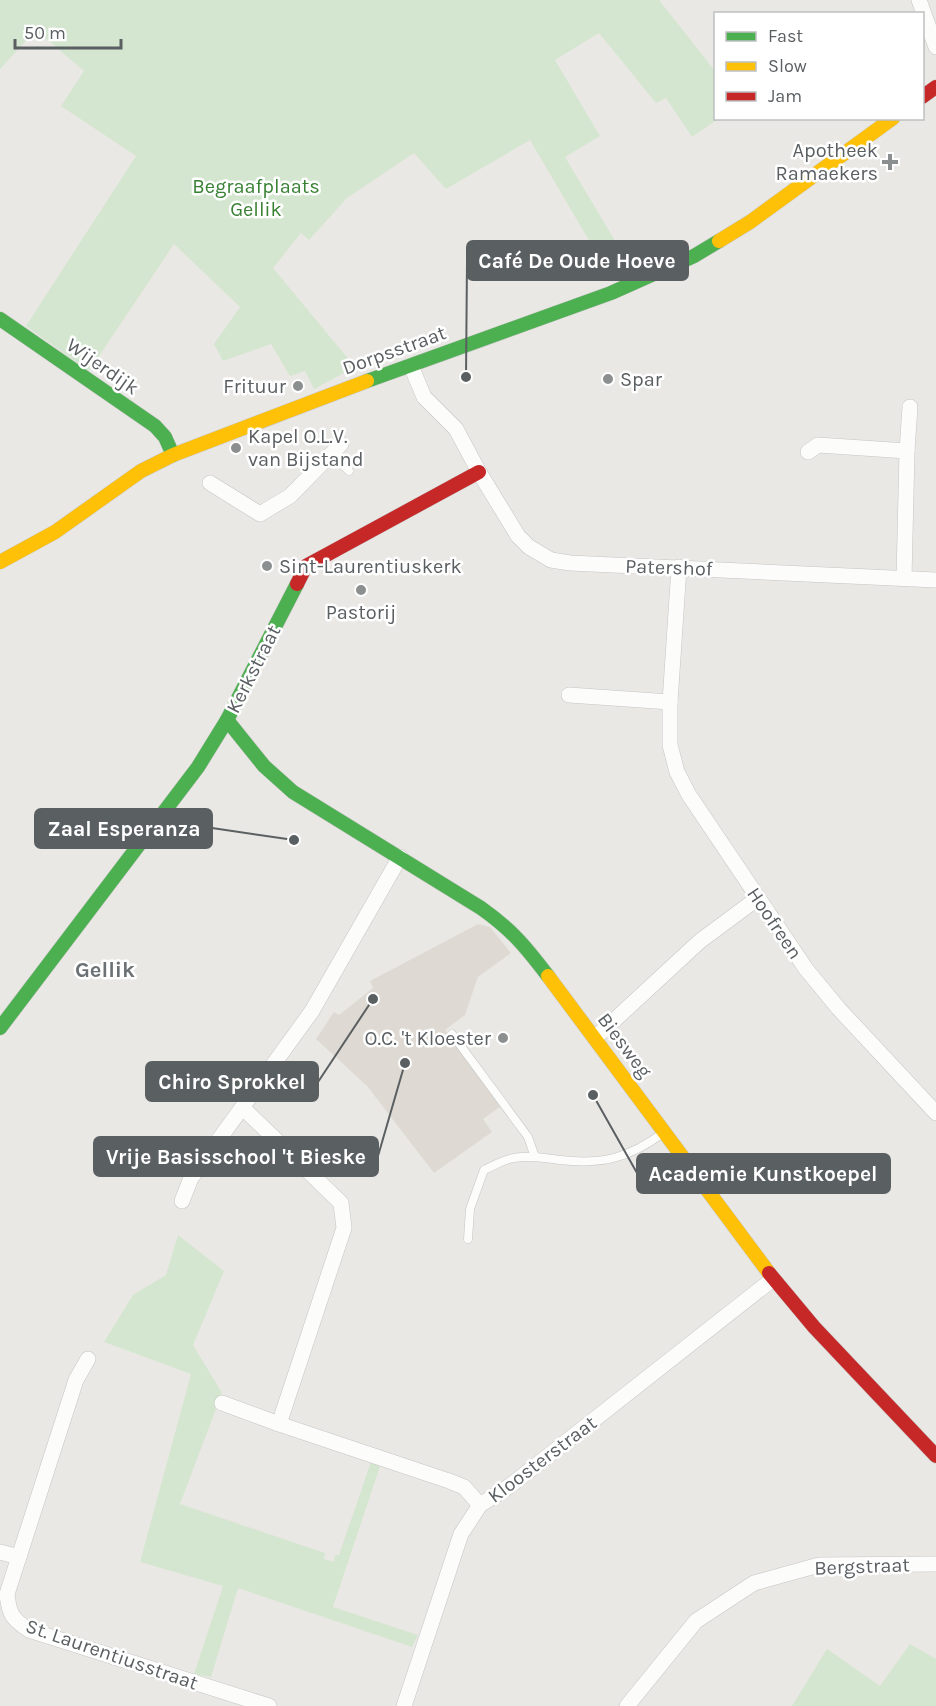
<svg xmlns="http://www.w3.org/2000/svg" width="936" height="1706" font-family="Karla,sans-serif">
	<style>
		.education { fill: #dedad3 }
		.green { fill: #d4e6cf }
		.lines { fill: none; stroke-linecap: round; stroke-linejoin: round }
		.lane-casing { stroke: #c5c5c4; stroke-width: 9 }
		.street-casing { stroke: #c5c5c4; stroke-width: 16 }
		.fast-casing { stroke: #c6c7c6; stroke-width: 15 }
		.slow-casing { stroke: #c6c7c6; stroke-width: 15 }
		.jam-casing { stroke: #c6c7c6; stroke-width: 15 }
		.lane { stroke: #fcfcfb; stroke-width: 8 }
		.street { stroke: #fcfcfb; stroke-width: 15 }
		.fast { stroke: #4caf50; stroke-width: 14 }
		.slow { stroke: #ffc107; stroke-width: 14 }
		.jam { stroke: #c62828; stroke-width: 14 }
		.poi-dot { fill: #8c8f90; stroke: #fff; stroke-width: 2 }
		.labels { text-anchor: middle; stroke-width: 5; stroke-linejoin: round; paint-order: stroke }
		.poi-label { font-size: 20px; fill: #5a5f62; stroke: #fff; text-anchor: end }
		.park-label { font-size: 20px; fill: #388133; stroke: #fff }
		.street-label { font-size: 20px; fill: #5a5f62; stroke: #fff }
		.quarter-label { font-size: 22px; font-weight: bold; fill: #6b7174; stroke: #fff }
		.leader { fill: none; stroke: #5a5f62; stroke-width: 2 }
		.callout-dot { fill: #5a5f62; stroke: #fff; stroke-width: 2 }
		.callout { fill: #5a5f62; stroke: #5a5f62; stroke-width: 2 }
		.callout-label { font-size: 21px; text-anchor: middle; font-weight: bold; fill: #fff }
	</style>
	<rect width="100%" height="100%" fill="#eae8e4"/>
	<polygon class="education" points="478,924 490,927 511,953 478,977 465,1015 445,1030 501,1106 483,1119 492,1132 434,1173 367,1086 316,1039 334,1012 339,1015 373,988 370,981"/>
	<g class="green">
		<polygon points="0,0 659,0 715,71 716,118 718,119 692,137 666,98 656,103 599,33 555,60 600,136 565,157 629,264 610,276 530,140 446,189 414,153 347,198 309,240 301,233 273,268 355,367 314,389 305,371 290,376 271,344 223,361 214,344 240,307 174,244 89,371 26,326 136,156 61,106 84,71 36,30 0,69"/>
		<polygon points="178,1235 224,1271 193,1345 222,1393 180,1504 325,1553 324,1559 334,1562 335,1555 339,1555 371,1462 380,1466 333,1607 418,1635 412,1647 238,1588 211,1677 194,1674 223,1586 140,1562 191,1374 104,1342 133,1295 166,1275"/>
		<polygon points="910,1644 936,1659 936,1706 792,1706 827,1649 880,1686"/>
	</g>
	<g class="lines">
		<defs>
			<g id="lane">
				<polyline points="331,454 349,471"/>
				<polyline points="452,1034 528,1137 535,1157"/>
				<path d="M468,1239L470,1209L484,1170C493,1166 504,1159 514,1158C528,1155 545,1158 560,1160C602,1165 629,1158 663,1133"/>
			</g>
			<g id="street">
				<polyline points="919,0 936,47"/>
				<polyline points="411,366 424,397 456,429 479,472 518,536 529,547 551,560 570,563 936,580"/>
				<polyline points="808,452 818,445 907,451"/>
				<polyline points="210,483 260,514 290,496 341,444"/>
				<polyline points="679,567 670,702 670,745 677,772 689,795 806,969 839,1009 936,1113"/>
				<polyline points="904,578 907,451 910,407"/>
				<polyline points="569,695 670,702"/>
				<polyline points="595,1038 700,941 758,898"/>
				<polyline points="243,1108 341,1203 344,1228 279,1424"/>
				<polyline points="182,1201 191,1178 312,1011 400,857"/>
				<path d="M88,1359L76,1380L7,1594C9,1614 12,1619 29,1630L269,1706"/>
				<polyline points="222,1403 279,1424 449,1481 464,1487 480,1505"/>
				<polyline points="0,1552 19,1557"/>
				<polyline points="404,1706 461,1534 480,1505 511,1485 773,1279"/>
				<polyline points="627,1706 696,1621 754,1583 819,1565 936,1564"/>
			</g>
			<g id="fast">
				<polyline points="0,319 155,426 165,437 173,455"/>
				<polyline points="367,381 611,293 694,256 719,241"/>
				<path d="M227,720L264,766L293,792L481,908C512,930 525,946 548,976"/>
				<polyline points="0,1028 198,767 227,720 297,584"/>
			</g>
			<g id="slow">
				<polyline points="719,241 750,222 893,118"/>
				<polyline points="0,562 55,532 141,471 173,455 367,381"/>
				<polyline points="548,976 769,1273"/>
			</g>
			<g id="jam">
				<polyline points="922,97 936,87"/>
				<polyline points="297,584 306,566 479,472"/>
				<polyline points="769,1273 814,1327 936,1456"/>
			</g>
		</defs>
		<use href="#lane" class="lane-casing"/>
		<use href="#street" class="street-casing"/>
		<use href="#fast" class="fast-casing"/>
		<use href="#slow" class="slow-casing"/>
		<use href="#jam" class="jam-casing"/>
		<use href="#lane" class="lane"/>
		<use href="#street" class="street"/>
		<use href="#fast" class="fast"/>
		<use href="#slow" class="slow"/>
		<use href="#jam" class="jam"/>
	</g>
	<g class="poi-dot">
		<path d="M887 153h6v6h6v6h-6v6h-6v-6h-6v-6h6z"/>
		<circle cx="608" cy="379" r="6"/>
		<circle cx="298" cy="386" r="6"/>
		<circle cx="236" cy="448" r="6"/>
		<circle cx="267" cy="566" r="6"/>
		<circle cx="361" cy="590" r="6"/>
		<circle cx="503" cy="1038" r="6"/>
	</g>
	<g class="labels">
		<g class="poi-label">
			<text x="878" y="157">Apotheek<tspan x="878" dy="23">Ramaekers</tspan></text>
			<text x="620" y="386" text-anchor="start">Spar</text>
			<text x="286" y="393">Frituur</text>
			<text x="248" y="443" text-anchor="start">Kapel O.L.V.<tspan x="248" dy="23">van Bijstand</tspan></text>
			<text x="279" y="573" text-anchor="start">Sint-Laurentiuskerk</text>
			<text x="361" y="619" text-anchor="middle">Pastorij</text>
			<text x="491" y="1045">O.C. 't Kloester</text>
		</g>
		<g class="park-label">
			<text x="256" y="193">Begraafplaats<tspan x="256" dy="23">Gellik</tspan></text>
		</g>
		<g class="street-label">
			<text transform="translate(394 350) rotate(-20)" y="7">Dorpsstraat</text>
			<text transform="translate(103 366) rotate(35)" y="7">Wijerdijk</text>
			<text transform="translate(669 567) rotate(2)" y="7">Patershof</text>
			<text transform="translate(253 669) rotate(-63)" y="7">Kerkstraat</text>
			<text transform="translate(775 923) rotate(56)" y="7">Hoofreen</text>
			<text transform="translate(625 1045) rotate(53)" y="7">Biesweg</text>
			<text transform="translate(542 1459) rotate(-37)" y="7">Kloosterstraat</text>
			<text transform="translate(862 1566) rotate(-2)" y="7">Bergstraat</text>
			<text transform="translate(112 1654) rotate(19)" y="7">St. Laurentiusstraat</text>
		</g>
		<g class="quarter-label">
			<text x="105" y="977">Gellik</text>
		</g>
	</g>
	<path class="leader" d="M466 377L467 261M294 840L212 828M373 999L318 1082M405 1063L378 1156M593 1095L637 1173"/>
	<g class="callout-dot">
		<circle cx="466" cy="377" r="6"/>
		<circle cx="294" cy="840" r="6"/>
		<circle cx="373" cy="999" r="6"/>
		<circle cx="405" cy="1063" r="6"/>
		<circle cx="593" cy="1095" r="6"/>
	</g>
	<g class="callout">
		<rect x="467" y="241" width="221" height="39" rx="6"/>
		<rect x="35" y="809" width="177" height="39" rx="6"/>
		<rect x="146" y="1062" width="172" height="39" rx="6"/>
		<rect x="94" y="1137" width="284" height="39" rx="6"/>
		<rect x="637" y="1154" width="253" height="39" rx="6"/>
	</g>
	<g class="callout-label">
		<text x="577" y="268">Café De Oude Hoeve</text>
		<text x="124" y="836">Zaal Esperanza</text>
		<text x="232" y="1089">Chiro Sprokkel</text>
		<text x="236" y="1164">Vrije Basisschool 't Bieske</text>
		<text x="763" y="1181">Academie Kunstkoepel</text>
	</g>
	<rect x="714" y="12" width="210" height="108" fill="#ffffff" stroke="#bdbfc0" stroke-width="1.5"/>
	<rect x="726" y="32" width="30" height="9" fill="#4caf50" stroke="#bdbfc0" stroke-width="1.5"/>
	<text x="768" y="42" font-size="18" fill="#5a5f62">Fast</text>
	<rect x="726" y="62" width="30" height="9" fill="#ffc107" stroke="#bdbfc0" stroke-width="1.5"/>
	<text x="768" y="72" font-size="18" fill="#5a5f62">Slow</text>
	<rect x="726" y="92" width="30" height="9" fill="#c62828" stroke="#bdbfc0" stroke-width="1.5"/>
	<text x="768" y="102" font-size="18" fill="#5a5f62">Jam</text>
	<path d="M15 39v9h106v-9" fill="none" stroke="#5a5f62" stroke-width="3"/>
	<text x="24" y="39" font-size="18" fill="#5a5f62" stroke="#ffffff" stroke-width="4.5" paint-order="stroke">50 m</text>
</svg>
